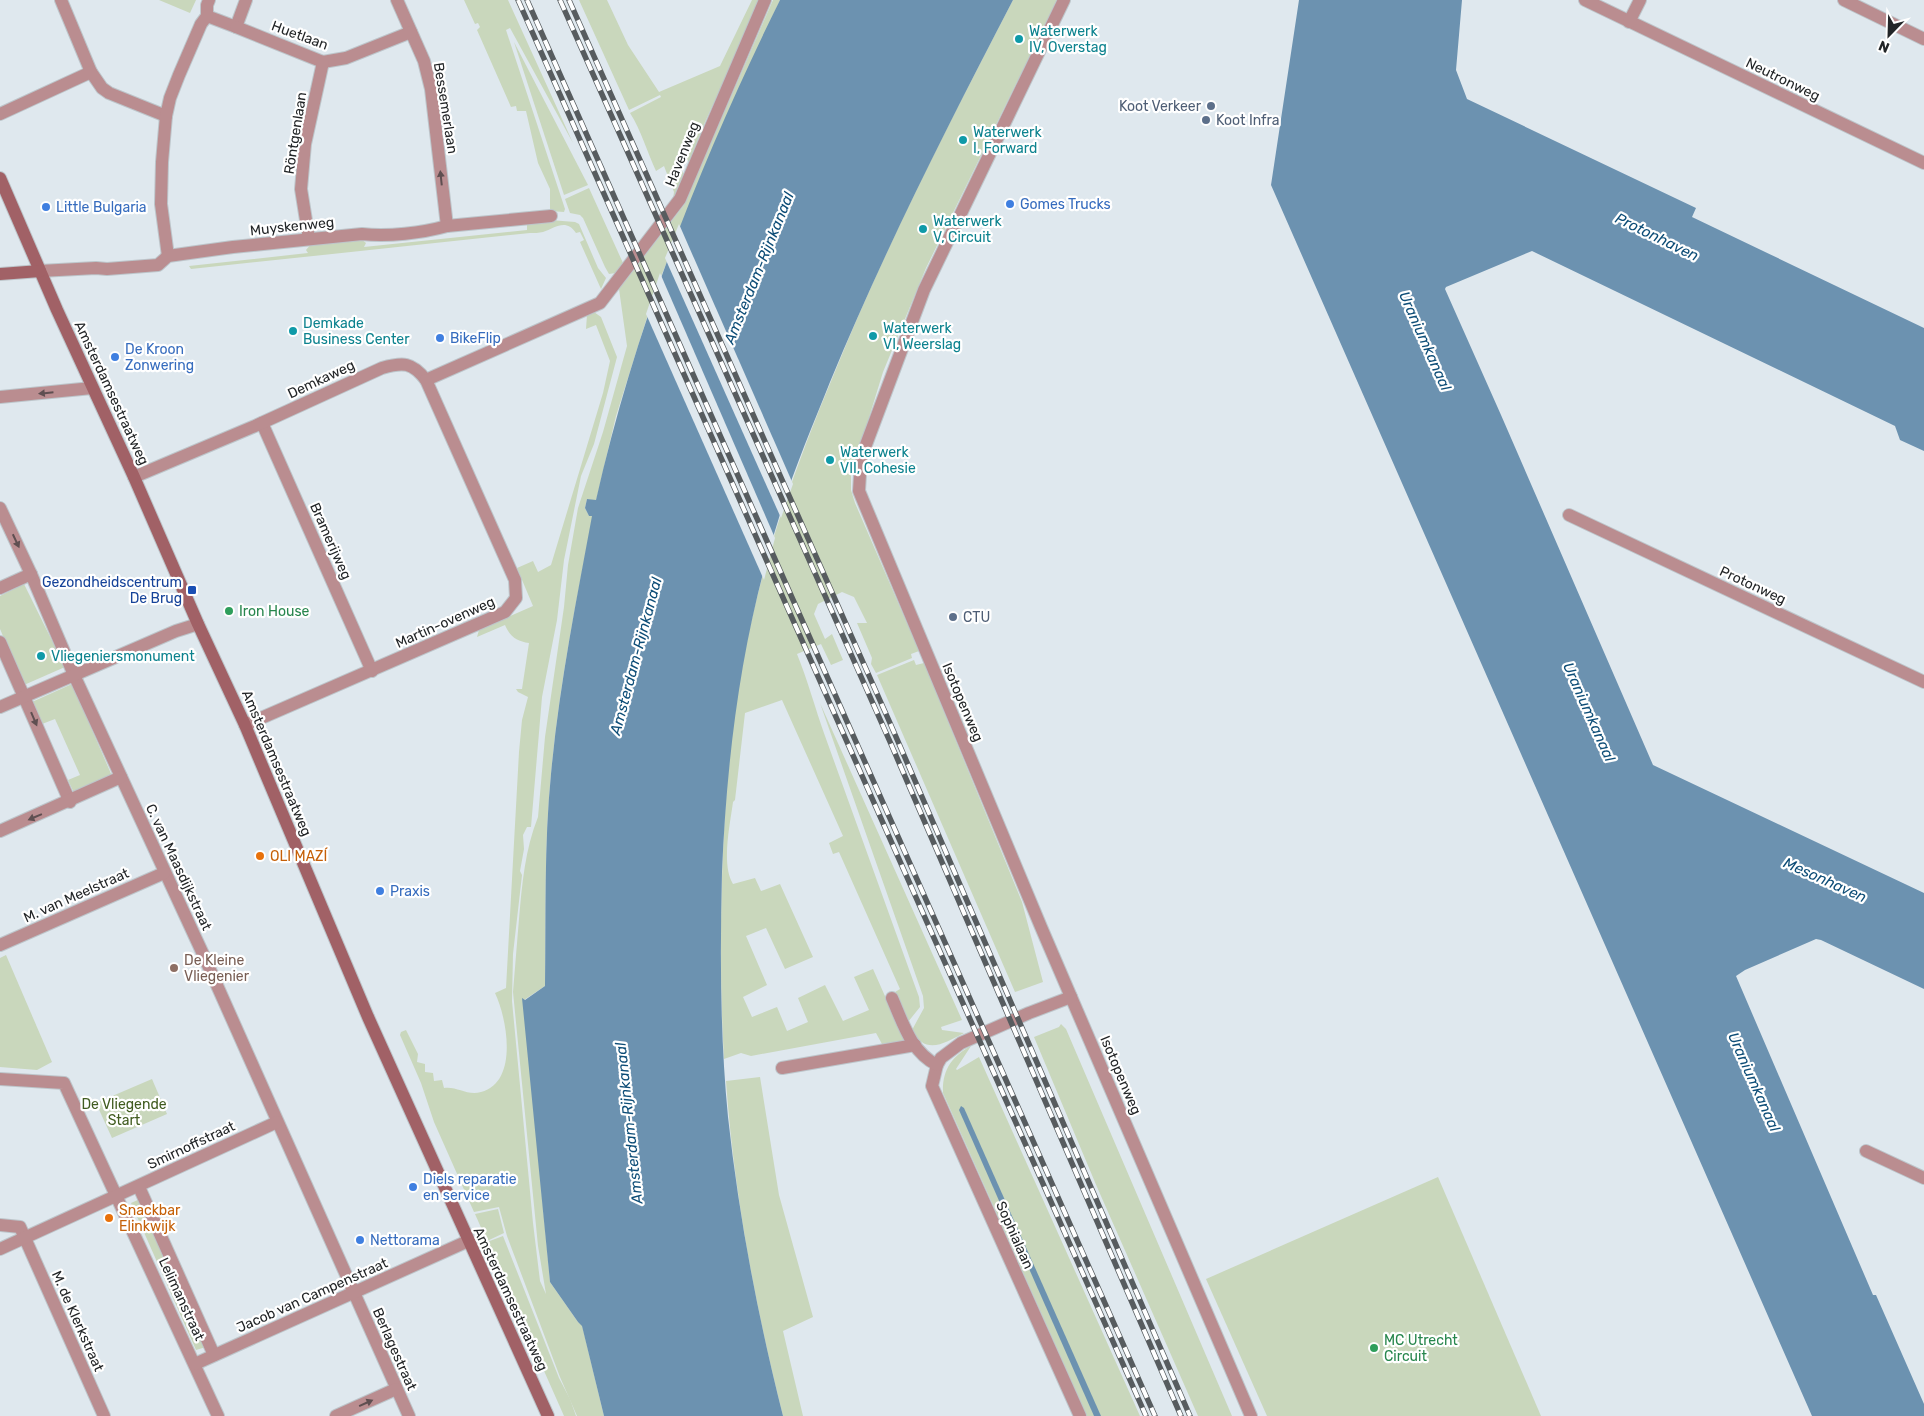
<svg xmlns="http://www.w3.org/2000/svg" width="1924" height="1416" font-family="Rubik,sans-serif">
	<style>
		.green { fill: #c9d7bc }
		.water { fill: #6c92b0 }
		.pier { fill: #dfe8ee }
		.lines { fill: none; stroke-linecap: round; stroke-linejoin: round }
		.street-casing { stroke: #bdc5ca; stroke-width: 14 }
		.secondary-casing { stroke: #bdc5ca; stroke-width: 14 }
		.street { stroke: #ba8d90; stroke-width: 12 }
		.secondary { stroke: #a16166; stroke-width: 12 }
		.rail-casing { stroke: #575c5f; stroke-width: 5.5 }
		.rail { stroke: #fff; stroke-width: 4; stroke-dasharray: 11; stroke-linecap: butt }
		.oneway { fill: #5f4f51 }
		.culture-dot { fill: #0f9aa8; stroke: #fff; stroke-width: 2 }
		.service-dot { fill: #5c6f8a; stroke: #fff; stroke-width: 2 }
		.shop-dot { fill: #3f7fe0; stroke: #fff; stroke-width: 2 }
		.transit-dot { fill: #1a4fb4; stroke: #fff; stroke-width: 2 }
		.leisure-dot { fill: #2e9e5b; stroke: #fff; stroke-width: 2 }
		.food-dot { fill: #e8710a; stroke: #fff; stroke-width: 2 }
		.education-dot { fill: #8d6e63; stroke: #fff; stroke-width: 2 }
		.labels { text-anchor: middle; stroke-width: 4.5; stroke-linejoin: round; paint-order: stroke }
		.culture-label { font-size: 14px; fill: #0d838f; stroke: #fff; text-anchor: start }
		.street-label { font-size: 14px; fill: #222527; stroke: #fff }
		.service-label { font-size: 14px; fill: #4e5e75; stroke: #fff; text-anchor: start }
		.shop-label { font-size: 14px; fill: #366cbe; stroke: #fff; text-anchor: start }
		.transit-label { font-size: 14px; fill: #164399; stroke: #fff; text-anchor: end }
		.leisure-label { font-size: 14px; fill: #27864d; stroke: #fff; text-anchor: start }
		.food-label { font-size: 14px; fill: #c56008; stroke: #fff; text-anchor: start }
		.education-label { font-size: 14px; fill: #785e54; stroke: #fff; text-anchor: start }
		.park-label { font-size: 14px; fill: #415c20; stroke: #fff }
		.water-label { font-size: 15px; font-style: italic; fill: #0d4d77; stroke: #fff }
	</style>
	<rect width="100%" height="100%" fill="#dfe8ee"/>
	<g class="green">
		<polygon points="159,0 196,0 190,13"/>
		<polygon points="464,0 508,0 573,143 510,28 506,30 565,209 564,212 550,211 550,189 538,163 526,111 517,111 516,106 511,107 477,30 480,27 478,23 475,24"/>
		<path d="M579,0H607L628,45L659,92L720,66L752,0H761L705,122L689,162L686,158H682L678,165L684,174L673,199L674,192L664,166L656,171C647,152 641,130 630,113L661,97L660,95L629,110Z"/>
		<path d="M773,0H780L715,142L656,289L616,416L596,501L587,499L585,508L589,516H593C576,601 559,687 551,774C544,844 546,916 545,986L524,1000L550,1282L578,1322L582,1325L604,1416H577L560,1377L507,1236L499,1207L474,1212L434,1122L421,1083L400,1035L401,1032L406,1030L418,1054L417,1062L425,1064V1072L433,1073L434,1081L442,1080L444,1088C457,1086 467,1096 481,1092C519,1082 507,1018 495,993L506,988L519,752L522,720L528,697L518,692L516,689H522L529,643C517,641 510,637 505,625L477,637L479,630L533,606L517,568L533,561L538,572L551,565L603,393L610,361L596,325L586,329L587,315L594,312L601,317L617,357L594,444L581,476L564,560L557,620L542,697L531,827H527L523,835L524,849L520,871L522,875L513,954L512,1001L533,1223L540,1281L546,1294L538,1246L513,992C515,967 517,943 519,919C522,885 525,849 538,817L545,737L564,607L568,565L578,508L603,432L627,346L619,289L684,205Z"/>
		<path d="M1013,0H1057L926,268L883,372L851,476V490L855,503L919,651L911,654L912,658L876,673L871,664L872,658L857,623H867L854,597L842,592L818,604L814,614L825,639L832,634L843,660L831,665L821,644L797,654C808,681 815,708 825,736L919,997L920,1007L908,1022L895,992L900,989L839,852L833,854L829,843L843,836L782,700L745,713L735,800L733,802C730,825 721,865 733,884L755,878L761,891L780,884L813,957L785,969L766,928L746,936L767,985L743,997L752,1017L777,1007L787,1031L808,1022L798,998L825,985L843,1021L869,1010L854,977L873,969L904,1039L901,1042L882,1044L876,1033L751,1056L741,1053L724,1059C720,990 720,921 723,851C726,786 731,721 744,656C763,557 795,467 834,374C886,245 949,123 1013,0Z"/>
		<polygon points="514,42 588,185 564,195"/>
		<polygon points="589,188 623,263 616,273 609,274 605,267 583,218 580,215 570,213 565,199"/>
		<path d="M550,220L575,222L579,224L598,268L606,278L601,289L580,242L584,240L580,232L576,233C566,218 555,228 543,232C539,233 534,233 530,233L191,269L189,266L308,253L306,250L311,244L361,239L366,243L364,247L527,230V224Z"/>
		<polygon points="24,584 65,667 24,685 0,629 0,596"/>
		<polygon points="914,660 916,665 924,663 1022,902 1043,982 1015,992 877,675"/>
		<polygon points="72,684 112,776 74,793 68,780 80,775 55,719 42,724 32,702"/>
		<path d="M820,703L962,1020L941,1027L942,1030L964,1033C945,1043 925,1056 912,1030L924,1008L923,996Z"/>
		<polygon points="6,955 52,1062 37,1070 0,1067 0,958"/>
		<polygon points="1061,1024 1066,1029 1232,1416 1198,1416 1097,1187 1034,1037 1059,1027"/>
		<path d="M971,1046L956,1069L957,1070L979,1057L1140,1416H1087L943,1093C942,1070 952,1056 971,1046Z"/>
		<path d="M760,1077L779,1195L813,1317L783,1331L803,1416H783C755,1305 734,1194 726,1081Z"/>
		<polygon points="152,1079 167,1114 112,1138 96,1103"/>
		<polygon points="1438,1177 1541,1416 1267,1416 1206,1279"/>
		<polygon points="140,1199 206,1347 196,1350 131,1203"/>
		<polygon points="498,1209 504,1233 487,1241 475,1214"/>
		<polygon points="503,1236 559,1378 570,1399 576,1416 564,1416 487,1242"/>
	</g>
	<g class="water">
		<path d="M780,0H1013C948,125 884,251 830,382C812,427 792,474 778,521C742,635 727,752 722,872C720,953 720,1035 728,1117C739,1218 758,1317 783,1416H604L582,1326L578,1322L550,1282L522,998L525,1000L545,986C546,916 544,844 551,774C559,687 576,602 592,516H589L585,508L587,499L596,500C635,327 701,160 780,0Z"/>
		<polygon points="1299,0 1462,0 1456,70 1467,99 1696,208 1692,217 1924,328 1924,451 1900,440 1895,426 1532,251 1446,287 1445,289 1501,415 1653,765 1924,893 1924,989 1821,940 1816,939 1745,970 1736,976 1873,1295 1876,1295 1924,1404 1924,1416 1812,1416 1271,185"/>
		<polygon points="961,1106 964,1108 1101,1416 1094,1416 959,1110"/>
	</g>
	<g class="pier">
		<polygon points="679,224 793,484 781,518 665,258"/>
		<polygon points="660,273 775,538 764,580 646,314"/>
	</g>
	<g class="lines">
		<defs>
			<g id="street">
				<polyline points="61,0 91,72"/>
				<polyline points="397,0 424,61 431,89 447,226"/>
				<polyline points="1064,0 924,290 861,458 859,491 1041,927 1251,1416"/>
				<polyline points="1585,0 1924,163"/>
				<polyline points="1844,0 1924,39"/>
				<polyline points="207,16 236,27 246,0"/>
				<polyline points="1629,22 1640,0"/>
				<polyline points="236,27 323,62 346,58 411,32"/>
				<polyline points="0,114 91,72 102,88 109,93 166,116"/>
				<polyline points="309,239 301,189 305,144 323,62"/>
				<polyline points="168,256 161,204 162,162 166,116 170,98 179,75 201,24 207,16 207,5 209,0"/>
				<path d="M40,271L96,268L107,269L158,265L168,256L233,247L362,234C388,237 422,233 447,226L551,216"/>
				<polyline points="0,397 92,388"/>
				<polyline points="262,423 372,671"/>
				<path d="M134,477L255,426L382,368C403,362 412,362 426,380L600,303L680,199L765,0"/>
				<polyline points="0,508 31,574 74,675 203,954 409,1416"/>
				<polyline points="1569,515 1924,682"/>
				<polyline points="0,588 31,574"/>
				<polyline points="0,642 70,802"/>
				<polyline points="0,707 176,631 198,624"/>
				<polyline points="245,725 505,612 516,598 515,580 426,380"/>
				<polyline points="0,831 121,777"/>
				<polyline points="0,945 164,873"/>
				<polyline points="1071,997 1029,1013 961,1043 941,1058 937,1065 932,1086 1080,1416"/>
				<path d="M892,998C903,1023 911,1052 937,1065"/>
				<polyline points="782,1068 915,1045"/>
				<polyline points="0,1079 64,1083 218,1416"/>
				<polyline points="1866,1151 1924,1178"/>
				<polyline points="139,1187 214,1355"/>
				<polyline points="0,1225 20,1227 104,1416"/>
				<polyline points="0,1249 277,1122"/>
				<polyline points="195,1364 468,1241"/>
				<polyline points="336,1416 396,1389"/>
			</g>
			<g id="secondary">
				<polyline points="0,178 57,310 134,477 198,624 245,725 368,1017 548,1416"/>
				<polyline points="0,274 40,271"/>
			</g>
		</defs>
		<use href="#street" class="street-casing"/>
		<use href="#secondary" class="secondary-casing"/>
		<use href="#street" class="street"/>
		<use href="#secondary" class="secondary"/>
		<defs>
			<g id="rail">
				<polyline points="518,0 1146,1416"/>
				<polyline points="527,0 1155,1416"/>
				<polyline points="560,0 891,744 1181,1416"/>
				<polyline points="569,0 890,723 1190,1416"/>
			</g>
		</defs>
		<use href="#rail" class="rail-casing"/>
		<use href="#rail" class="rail"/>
	</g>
	<defs><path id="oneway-solid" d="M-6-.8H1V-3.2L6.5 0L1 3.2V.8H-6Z" transform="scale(1.25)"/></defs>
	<g class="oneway">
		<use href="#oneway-solid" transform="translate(441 178) rotate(-96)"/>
		<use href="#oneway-solid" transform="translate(46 393) rotate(174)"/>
		<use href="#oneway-solid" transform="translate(16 541) rotate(65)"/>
		<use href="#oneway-solid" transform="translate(34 719) rotate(67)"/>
		<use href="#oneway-solid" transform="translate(35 817) rotate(157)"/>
		<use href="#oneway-solid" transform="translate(366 1403) rotate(-24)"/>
	</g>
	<g class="culture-dot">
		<circle cx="1019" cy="39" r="5"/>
		<circle cx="963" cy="140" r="5"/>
		<circle cx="923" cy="229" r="5"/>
		<circle cx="293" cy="331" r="5"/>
		<circle cx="873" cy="336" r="5"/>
		<circle cx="830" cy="460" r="5"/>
		<circle cx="41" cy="656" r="5"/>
	</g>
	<g class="service-dot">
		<circle cx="1211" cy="106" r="5"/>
		<circle cx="1206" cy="120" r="5"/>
		<circle cx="953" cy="617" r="5"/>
	</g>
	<g class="shop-dot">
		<circle cx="1010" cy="204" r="5"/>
		<circle cx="46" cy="207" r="5"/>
		<circle cx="440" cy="338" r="5"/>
		<circle cx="115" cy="357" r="5"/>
		<circle cx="380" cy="891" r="5"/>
		<circle cx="413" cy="1187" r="5"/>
		<circle cx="360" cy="1240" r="5"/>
	</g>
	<rect class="transit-dot" x="187" y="585" width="10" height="10" rx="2.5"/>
	<g class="leisure-dot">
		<circle cx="229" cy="611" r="5"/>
		<circle cx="1374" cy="1348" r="5"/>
	</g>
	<g class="food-dot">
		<circle cx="260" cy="856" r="5"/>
		<circle cx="109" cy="1218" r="5"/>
	</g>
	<circle class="education-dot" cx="174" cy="968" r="5"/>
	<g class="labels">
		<g class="culture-label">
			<text x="1029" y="36">Waterwerk<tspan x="1029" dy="16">IV, Overstag</tspan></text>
			<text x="973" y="137">Waterwerk<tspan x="973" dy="16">I, Forward</tspan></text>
			<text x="933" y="226">Waterwerk<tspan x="933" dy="16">V, Circuit</tspan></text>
			<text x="303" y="328">Demkade<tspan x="303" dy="16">Business Center</tspan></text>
			<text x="883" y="333">Waterwerk<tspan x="883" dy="16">VI, Weerslag</tspan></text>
			<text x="840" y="457">Waterwerk<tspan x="840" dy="16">VII, Cohesie</tspan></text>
			<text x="51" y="661">Vliegeniersmonument</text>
		</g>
		<g class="street-label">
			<text transform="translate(300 35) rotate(20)" y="5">Huetlaan</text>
			<text transform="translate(1783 79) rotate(26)" y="5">Neutronweg</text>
			<text transform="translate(446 108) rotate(81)" y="5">Bessemerlaan</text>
			<text transform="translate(295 133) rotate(-81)" y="5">Röntgenlaan</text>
			<text transform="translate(682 154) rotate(-68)" y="5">Havenweg</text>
			<text transform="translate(292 226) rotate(-6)" y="5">Muyskenweg</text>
			<text transform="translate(321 379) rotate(-25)" y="5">Demkaweg</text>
			<text transform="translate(112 393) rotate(65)" y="5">Amsterdamsestraatweg</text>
			<text transform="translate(331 541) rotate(66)" y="5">Bramerijweg</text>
			<text transform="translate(1753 585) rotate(25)" y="5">Protonweg</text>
			<text transform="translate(445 622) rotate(-24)" y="5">Martin-ovenweg</text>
			<text transform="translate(963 702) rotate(67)" y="5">Isotopenweg</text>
			<text transform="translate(277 763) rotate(67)" y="5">Amsterdamsestraatweg</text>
			<text transform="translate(179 867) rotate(65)" y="5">C. van Maasdijkstraat</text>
			<text transform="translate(76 895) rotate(-24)" y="5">M. van Meelstraat</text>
			<text transform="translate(1121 1075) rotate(67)" y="5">Isotopenweg</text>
			<text transform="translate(191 1145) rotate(-25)" y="5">Smirnoffstraat</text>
			<text transform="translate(1015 1235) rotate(66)" y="5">Sophialaan</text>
			<text transform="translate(312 1295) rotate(-24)" y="5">Jacob van Campenstraat</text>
			<text transform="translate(182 1299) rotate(65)" y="5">Lelimanstraat</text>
			<text transform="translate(511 1299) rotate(65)" y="5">Amsterdamsestraatweg</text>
			<text transform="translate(78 1321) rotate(66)" y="5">M. de Klerkstraat</text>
			<text transform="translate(395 1349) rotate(66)" y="5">Berlagestraat</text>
		</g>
		<g class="service-label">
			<text x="1201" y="111" text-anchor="end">Koot Verkeer</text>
			<text x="1216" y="125">Koot Infra</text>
			<text x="963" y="622">CTU</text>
		</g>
		<g class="shop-label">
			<text x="1020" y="209">Gomes Trucks</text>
			<text x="56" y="212">Little Bulgaria</text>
			<text x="450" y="343">BikeFlip</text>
			<text x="125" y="354">De Kroon<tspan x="125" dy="16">Zonwering</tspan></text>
			<text x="390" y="896">Praxis</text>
			<text x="423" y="1184">Diels reparatie<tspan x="423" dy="16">en service</tspan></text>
			<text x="370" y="1245">Nettorama</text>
		</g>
		<g class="transit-label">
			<text x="182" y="587">Gezondheidscentrum<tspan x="182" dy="16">De Brug</tspan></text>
		</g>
		<g class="leisure-label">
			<text x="239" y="616">Iron House</text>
			<text x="1384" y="1345">MC Utrecht<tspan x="1384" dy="16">Circuit</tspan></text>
		</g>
		<g class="food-label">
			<text x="270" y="861">OLI MAZÍ</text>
			<text x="119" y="1215">Snackbar<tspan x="119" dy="16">Elinkwijk</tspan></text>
		</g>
		<g class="education-label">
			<text x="184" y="965">De Kleine<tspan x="184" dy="16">Vliegenier</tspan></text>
		</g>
		<g class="park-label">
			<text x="124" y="1109">De Vliegende<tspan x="124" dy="16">Start</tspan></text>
		</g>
		<g class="water-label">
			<text transform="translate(1657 237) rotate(26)" y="5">Protonhaven</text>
			<text transform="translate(759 268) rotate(-68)" y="5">Amsterdam-Rijnkanaal</text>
			<text transform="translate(1425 341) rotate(66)" y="5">Uraniumkanaal</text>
			<text transform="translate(636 656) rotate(-75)" y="5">Amsterdam-Rijnkanaal</text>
			<text transform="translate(1589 712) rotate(66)" y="5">Uraniumkanaal</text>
			<text transform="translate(1825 880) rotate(24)" y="5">Mesonhaven</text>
			<text transform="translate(1754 1082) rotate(66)" y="5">Uraniumkanaal</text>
			<text transform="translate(629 1123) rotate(-96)" y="5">Amsterdam-Rijnkanaal</text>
		</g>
	</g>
	<g transform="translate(1889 35) rotate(203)" stroke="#ffffff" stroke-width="4" paint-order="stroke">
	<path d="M0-4L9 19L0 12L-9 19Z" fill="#222527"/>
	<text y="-8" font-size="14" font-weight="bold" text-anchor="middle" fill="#222527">N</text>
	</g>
</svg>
